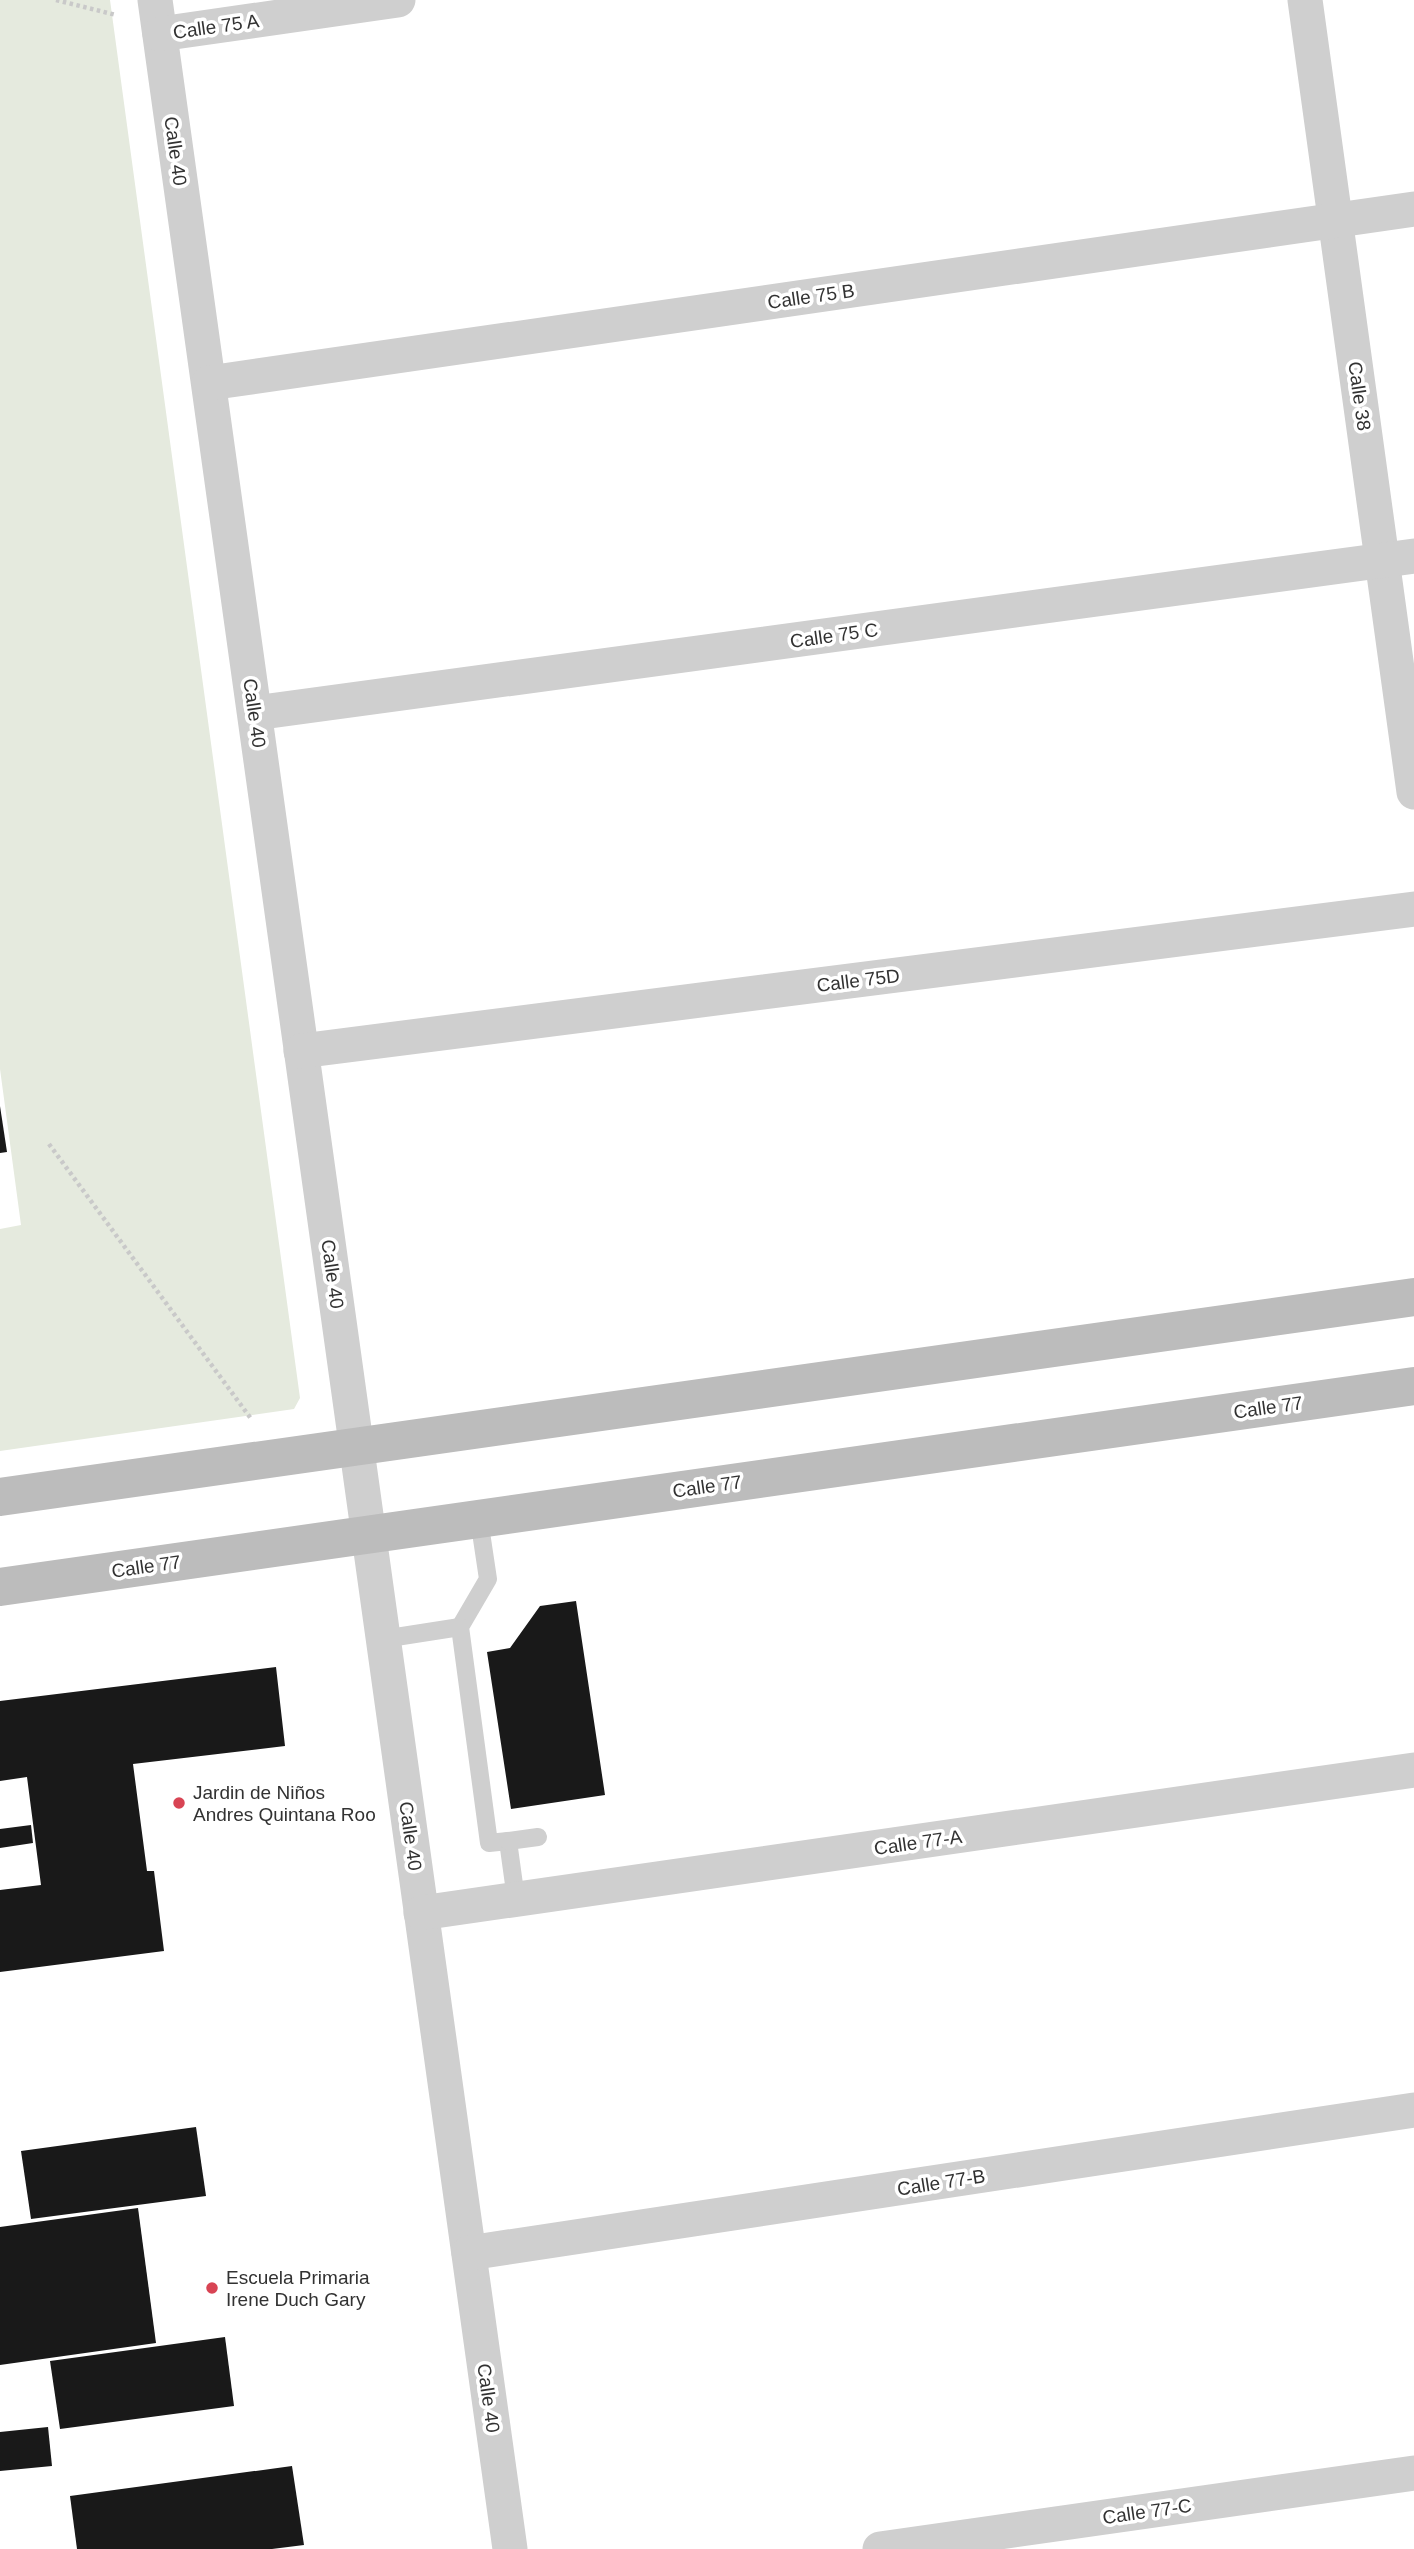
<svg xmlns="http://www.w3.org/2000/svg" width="1414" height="2549" font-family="Arial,sans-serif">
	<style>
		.green { fill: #e5eade }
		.building { fill: #191919 }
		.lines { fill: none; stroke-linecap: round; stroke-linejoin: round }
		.path { stroke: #c9c9c9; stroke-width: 4.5; stroke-dasharray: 3.5 3.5; stroke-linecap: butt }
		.lane { stroke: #cfcfcf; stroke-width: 18 }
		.street { stroke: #cfcfcf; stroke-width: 35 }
		.secondary { stroke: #bcbcbc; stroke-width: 38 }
		.poi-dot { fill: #d84454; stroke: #fff; stroke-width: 2.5 }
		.labels { text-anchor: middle; stroke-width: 7; stroke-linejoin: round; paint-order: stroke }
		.street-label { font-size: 19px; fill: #323232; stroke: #fff }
		.poi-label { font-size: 19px; fill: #323232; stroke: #fff; text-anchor: start }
	</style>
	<rect width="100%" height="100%" fill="#fff"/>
	<polygon class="green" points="0,0 110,0 300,1398 294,1409 0,1451 0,1229 21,1225 0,1069"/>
	<g class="building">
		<polygon points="0,1106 7,1152 0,1153"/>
		<polygon points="576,1601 605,1795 511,1809 487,1652 510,1648 540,1606"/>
		<polygon points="276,1667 285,1746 133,1764 147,1871 154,1871 164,1951 0,1972 0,1890 41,1885 27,1777 0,1781 0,1701"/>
		<polygon points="31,1825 33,1843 0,1848 0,1829"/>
		<polygon points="196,2127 206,2196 31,2219 21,2151"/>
		<polygon points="138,2208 156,2343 0,2365 0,2227"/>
		<polygon points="225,2337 234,2406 60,2429 50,2361"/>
		<polygon points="48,2427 52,2466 0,2471 0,2432"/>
		<polygon points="292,2466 304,2545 272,2549 77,2549 70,2496"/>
	</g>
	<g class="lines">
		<g class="path">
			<polyline points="56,0 116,15"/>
			<polyline points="49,1144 252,1420"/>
		</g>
		<g class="lane">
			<polyline points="479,1519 488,1579 460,1627 489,1843 508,1841 516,1899"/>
			<polyline points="383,1639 460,1627"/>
			<polyline points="508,1841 538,1837"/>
		</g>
		<g class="street">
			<polyline points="155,0 510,2549"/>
			<polyline points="1305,0 1414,792"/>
			<polyline points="160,34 398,0"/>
			<polyline points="209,383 1414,209"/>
			<polyline points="255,713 1414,556"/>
			<polyline points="301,1051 1414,909"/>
			<polyline points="421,1913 1414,1770"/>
			<polyline points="469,2253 1414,2110"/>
			<polyline points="880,2549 1414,2473"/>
		</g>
		<g class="secondary">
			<polyline points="0,1497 1414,1297"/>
			<polyline points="0,1587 1414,1386"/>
		</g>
	</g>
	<g class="poi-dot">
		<circle cx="179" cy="1803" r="7"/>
		<circle cx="212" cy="2288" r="7"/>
	</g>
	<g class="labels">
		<g class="street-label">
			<text transform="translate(216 26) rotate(-8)" y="7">Calle 75 A</text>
			<text transform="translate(176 151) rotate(82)" y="7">Calle 40</text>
			<text transform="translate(811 296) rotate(-8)" y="7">Calle 75 B</text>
			<text transform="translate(1360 396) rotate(82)" y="7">Calle 38</text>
			<text transform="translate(834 635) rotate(-8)" y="7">Calle 75 C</text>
			<text transform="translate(255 713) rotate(82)" y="7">Calle 40</text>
			<text transform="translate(858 980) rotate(-7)" y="7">Calle 75D</text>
			<text transform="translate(333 1274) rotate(82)" y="7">Calle 40</text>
			<text transform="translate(1268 1407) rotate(-8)" y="7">Calle 77</text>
			<text transform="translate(707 1486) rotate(-8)" y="7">Calle 77</text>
			<text transform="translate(146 1566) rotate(-8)" y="7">Calle 77</text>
			<text transform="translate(411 1836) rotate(82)" y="7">Calle 40</text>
			<text transform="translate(918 1842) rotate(-8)" y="7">Calle 77-A</text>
			<text transform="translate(941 2182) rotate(-9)" y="7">Calle 77-B</text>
			<text transform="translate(489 2398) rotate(82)" y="7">Calle 40</text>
			<text transform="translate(1147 2511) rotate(-8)" y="7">Calle 77-C</text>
		</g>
		<g class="poi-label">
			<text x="193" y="1799">Jardin de Niños<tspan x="193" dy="22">Andres Quintana Roo</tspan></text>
			<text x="226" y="2284">Escuela Primaria<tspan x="226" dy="22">Irene Duch Gary</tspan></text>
		</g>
	</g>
</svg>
